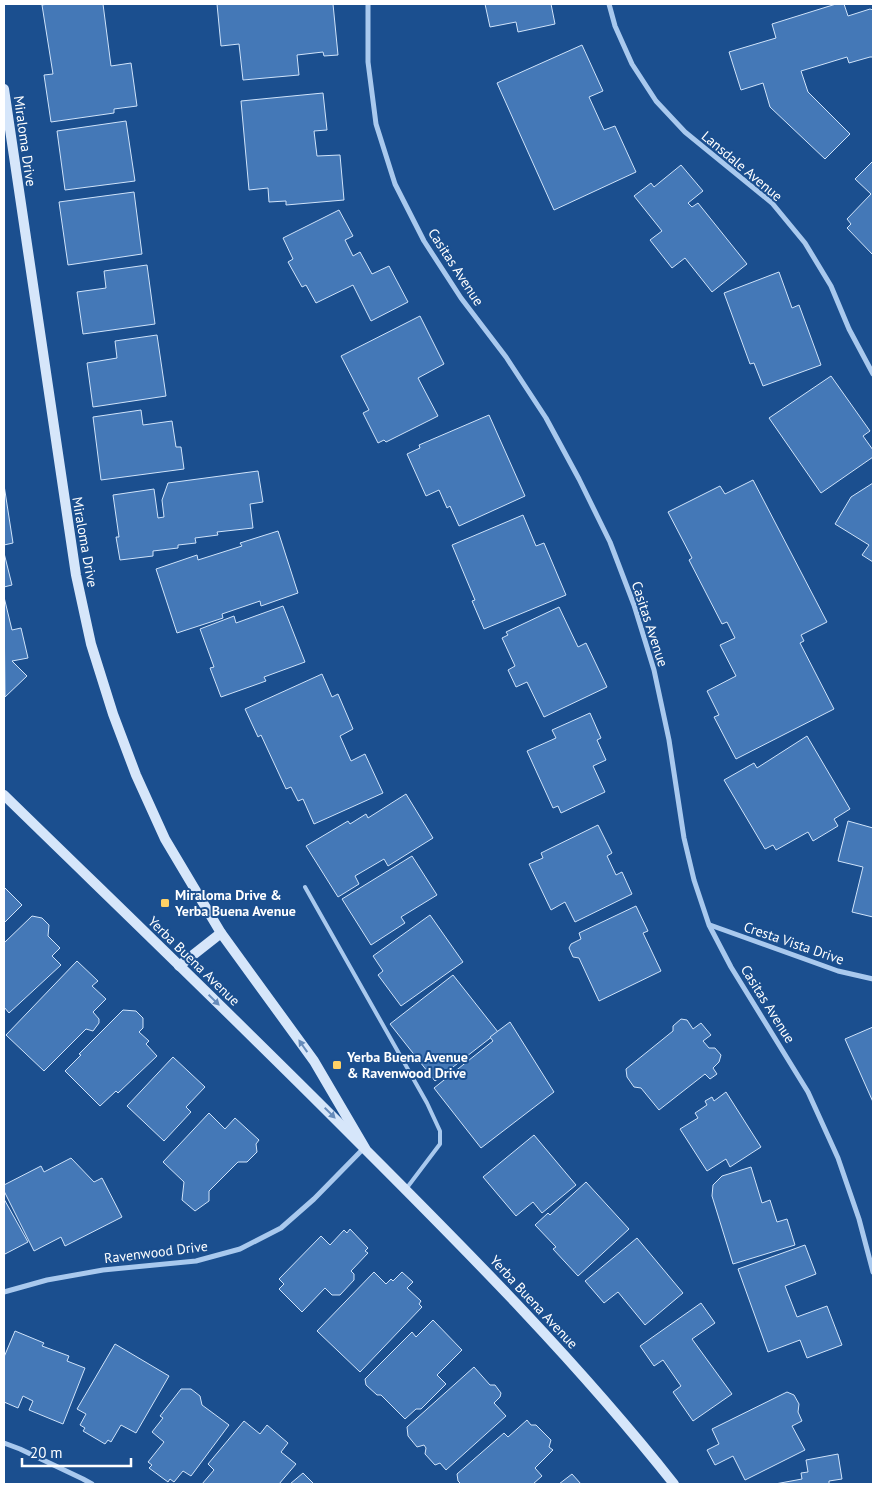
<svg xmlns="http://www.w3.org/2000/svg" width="877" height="1488" font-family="'PT Sans',sans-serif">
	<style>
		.building { fill: #4478b7; stroke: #cfe3fa }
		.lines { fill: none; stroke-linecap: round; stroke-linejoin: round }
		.lane { stroke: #a9c9ee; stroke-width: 4 }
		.street { stroke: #a9c9ee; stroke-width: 5 }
		.secondary { stroke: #d6e6fa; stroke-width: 10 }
		.oneway { fill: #668bba }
		.poi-dot { fill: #ffd166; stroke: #1b4f8f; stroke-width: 2 }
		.labels { text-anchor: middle; stroke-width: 4; stroke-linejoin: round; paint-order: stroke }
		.street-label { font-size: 14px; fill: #fff; stroke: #1b4f8f }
		.poi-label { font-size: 14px; font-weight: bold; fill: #fff; stroke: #1b4f8f; text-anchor: start }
	</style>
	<rect width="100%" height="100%" fill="#1b4f8f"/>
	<g class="building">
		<polygon points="48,4 103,4 111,66 131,63 137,106 114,109 114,113 51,122 44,75 53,74 42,5"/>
		<polygon points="217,4 333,4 338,55 324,56 323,52 297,55 299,75 243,80 239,44 221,46"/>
		<polygon points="485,4 551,4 555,24 518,32 516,22 490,27"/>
		<polygon points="836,4 844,4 848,16 870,9 873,10 873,57 870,57 849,63 847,57 801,71 808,92 850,134 825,159 770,107 763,83 741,90 729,52 776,38 772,24"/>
		<polygon points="582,45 603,91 589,97 604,130 615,126 636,172 554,210 497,83"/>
		<polygon points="323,93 327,130 314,131 317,156 340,155 344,200 286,205 286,201 269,202 268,188 249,190 241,101"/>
		<polygon points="126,121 135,181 65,190 57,131"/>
		<polygon points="873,161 873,255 847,228 851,224 847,219 871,194 855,179"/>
		<polygon points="681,165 703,191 688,203 692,207 698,203 747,264 712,292 685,258 672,268 650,240 662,231 634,196 651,183 654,187"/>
		<polygon points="134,192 142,254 68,265 59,202"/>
		<polygon points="339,210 353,236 345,240 353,256 360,252 372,274 389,266 408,302 371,321 353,285 316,303 306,285 302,287 288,262 293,259 283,238"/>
		<polygon points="147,265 155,324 83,334 77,292 106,288 104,271"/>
		<polygon points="779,272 792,308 799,305 821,365 763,386 754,363 750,364 724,293"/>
		<polygon points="420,316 444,364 418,378 438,416 386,442 384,440 378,443 363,413 369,410 341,356"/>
		<polygon points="157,335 166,396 93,407 87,363 117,358 115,341"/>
		<polygon points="831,376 870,431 863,436 873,450 873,457 821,493 769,418"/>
		<polygon points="141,410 143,425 172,421 176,447 181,447 184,469 101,480 93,417"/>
		<polygon points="489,415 525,496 459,526 450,506 447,508 439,490 426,496 407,454 420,448 419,445"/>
		<polygon points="258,471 263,502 250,504 253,528 217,532 218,535 195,538 196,543 178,545 178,548 153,551 153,556 120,560 116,537 119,537 113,495 154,489 158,518 164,517 162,500 168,483"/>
		<polygon points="753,480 827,622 801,635 804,641 800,643 834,709 736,759 714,717 719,715 707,691 736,676 720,645 735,638 727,622 722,624 689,560 692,558 668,512 720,486 725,494"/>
		<polygon points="873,483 873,562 862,555 869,545 835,524 851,497"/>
		<polygon points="4,485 13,543 4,545"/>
		<polygon points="523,515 536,546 544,543 566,595 484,629 472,601 475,600 452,545"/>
		<polygon points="278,531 298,593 261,606 260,601 222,614 223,618 177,633 156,569 197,555 198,560 242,546 240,543"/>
		<polygon points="4,553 12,585 4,587"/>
		<polygon points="4,597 12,630 21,628 28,658 12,661 27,676 5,697"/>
		<polygon points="283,606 305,662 264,677 266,681 221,697 210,668 214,667 200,629 234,616 236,623"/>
		<polygon points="559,607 578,647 586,643 607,687 544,717 527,682 516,687 508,670 515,666 502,638 508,635 506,632"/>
		<polygon points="322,674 332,697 338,694 353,729 340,736 351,761 365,754 383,793 314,824 303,799 298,801 291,787 286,789 261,735 258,737 245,709"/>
		<polygon points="590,713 601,738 597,740 606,760 593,766 605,792 561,813 558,806 553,808 527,751 556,738 552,730"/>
		<polygon points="807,736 850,809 834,819 838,826 813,841 808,832 776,850 773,845 765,849 724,780 754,763 757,768"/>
		<polygon points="406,794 433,838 388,866 384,859 355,876 359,884 338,897 306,846 348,821 350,824 366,814 368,818"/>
		<polygon points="848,821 873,828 873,917 852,912 863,867 838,861"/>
		<polygon points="598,825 612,853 607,856 616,875 622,872 632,894 575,922 565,902 551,910 529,864 543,858 541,853"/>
		<polygon points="412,856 437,895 401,917 405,923 371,945 342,899"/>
		<polygon points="4,887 22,905 4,923"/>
		<polygon points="636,906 648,931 643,933 661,971 599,1001 579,958 573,957 569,948 571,944 581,939 579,933"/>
		<polygon points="430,915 463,962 401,1006 378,975 383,971 373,956"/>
		<polygon points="32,916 42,918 49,925 48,936 60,948 52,956 61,965 9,1013 4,1007 4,943"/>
		<polygon points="77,961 98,981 92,986 106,999 93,1012 99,1019 99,1023 93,1031 86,1029 44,1071 6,1035"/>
		<polygon points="453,975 498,1032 435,1081 390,1024"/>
		<polygon points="123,1010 136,1011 143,1018 143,1028 139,1032 149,1041 146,1044 157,1056 118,1093 116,1091 100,1106 65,1071 81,1055 79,1054"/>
		<polygon points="681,1019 687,1020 693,1029 701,1023 711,1035 703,1041 709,1048 715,1048 721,1055 719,1062 713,1068 717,1074 710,1079 705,1074 659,1110 641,1088 634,1087 627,1077 626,1069 673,1031 673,1026"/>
		<polygon points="510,1022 554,1092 481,1148 434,1088 493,1041 490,1037"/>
		<polygon points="873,1027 873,1102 845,1039"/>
		<polygon points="173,1057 205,1087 186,1107 191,1112 164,1141 127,1106"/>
		<polygon points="726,1092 761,1147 730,1167 726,1159 707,1171 680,1129 698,1118 695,1113 707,1105 705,1101 712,1097 714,1101"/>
		<polygon points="209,1113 225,1129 235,1118 259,1140 256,1144 257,1152 247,1162 238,1162 209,1191 209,1201 195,1211 182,1200 184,1182 163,1162"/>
		<polygon points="534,1135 576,1185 542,1213 533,1202 516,1216 483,1177"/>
		<polygon points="71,1158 94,1182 102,1178 122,1217 65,1246 61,1237 34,1251 4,1191 4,1185 41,1166 44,1172"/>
		<polygon points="751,1167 762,1203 770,1200 777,1222 787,1219 795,1245 733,1264 712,1196 713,1185 722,1176"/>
		<polygon points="586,1182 629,1229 578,1276 553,1249 556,1247 535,1225 548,1213 550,1215"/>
		<polygon points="4,1199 28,1242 5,1254 4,1252"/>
		<polygon points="350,1229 368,1248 365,1251 368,1253 351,1271 354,1274 354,1280 340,1295 332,1295 325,1288 302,1312 279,1289 284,1284 279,1279 321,1236 330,1245 344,1230 347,1233"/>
		<polygon points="637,1238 683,1293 645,1325 618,1292 604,1303 585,1281"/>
		<polygon points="805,1245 816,1274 785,1286 797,1317 827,1306 842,1345 807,1358 800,1340 768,1352 738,1269"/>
		<polygon points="374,1272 386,1284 391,1279 393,1281 402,1272 413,1282 407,1288 421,1301 419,1304 422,1307 360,1372 317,1331"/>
		<polygon points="701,1303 715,1323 692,1339 732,1394 693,1421 673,1392 681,1386 663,1360 654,1366 640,1346"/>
		<polygon points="433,1320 462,1350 437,1375 446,1384 421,1409 416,1409 405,1419 381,1395 377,1395 366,1385 365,1379 412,1332 416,1337"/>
		<polygon points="15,1331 44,1343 42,1346 69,1356 67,1361 85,1368 63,1424 29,1410 33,1401 23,1396 18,1408 4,1402 4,1357"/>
		<polygon points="115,1344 169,1376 136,1433 121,1425 111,1442 108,1440 105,1444 83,1431 85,1428 80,1425 86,1414 77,1409"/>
		<polygon points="474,1367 490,1385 495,1385 501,1393 500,1397 494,1403 506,1416 446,1470 440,1463 435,1465 425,1454 426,1448 424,1445 417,1447 408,1436 407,1427"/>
		<polygon points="181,1389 191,1389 200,1396 202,1405 229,1425 191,1476 183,1471 174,1482 170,1479 168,1482 149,1468 152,1465 148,1462 164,1442 152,1432 163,1418 160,1416"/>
		<polygon points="787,1392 794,1395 799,1404 798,1412 802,1421 792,1426 805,1450 745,1480 733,1456 715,1465 707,1450 719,1444 712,1429"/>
		<polygon points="527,1420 531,1425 536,1425 551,1440 549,1447 553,1450 535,1468 542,1476 533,1484 461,1484 458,1481 457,1474 504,1433 508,1437"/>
		<polygon points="244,1421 260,1434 267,1425 288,1443 281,1452 296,1464 279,1484 202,1484 214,1470 208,1464"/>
		<polygon points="838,1454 842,1479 829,1481 829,1484 775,1484 802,1479 801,1473 808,1472 806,1460"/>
		<polygon points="303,1473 314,1484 290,1484"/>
		<polygon points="572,1474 581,1484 559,1484"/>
	</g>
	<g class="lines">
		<polyline class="lane" points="305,887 427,1103 440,1131 440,1144 406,1189"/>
		<g class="street">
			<polyline points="368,4 368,62 376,124 395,184 424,241 461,298 506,357 546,418 579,479 610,542 634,605 654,670 669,740 684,838 694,880 709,925 731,967 808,1092 838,1158 859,1219 873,1272"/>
			<polyline points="609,4 615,26 632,64 656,101 685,132 772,203 805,243 831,286 849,329 873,374"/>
			<polyline points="710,925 838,971 873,979"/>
			<polyline points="4,1292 47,1280 103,1270 196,1261 240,1249 281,1228 314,1199 364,1148"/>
			<polyline points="4,1443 20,1449 83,1479 92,1484"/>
		</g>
		<g class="secondary">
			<polyline points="4,89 76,575 91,644 113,714 136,775 165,839 221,933 314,1061 365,1148"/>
			<path d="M4,795C124,912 245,1028 363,1147C471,1255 579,1364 674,1484"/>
			<polyline points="179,966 221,933"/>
		</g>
	</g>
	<defs><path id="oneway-solid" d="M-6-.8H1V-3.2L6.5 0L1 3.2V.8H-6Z" transform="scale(1.25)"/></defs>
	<g class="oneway">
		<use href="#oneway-solid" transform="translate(214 1000) rotate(44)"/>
		<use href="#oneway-solid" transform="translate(303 1046) rotate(-125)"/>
		<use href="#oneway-solid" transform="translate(330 1113) rotate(45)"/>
	</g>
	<g class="poi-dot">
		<rect x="160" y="898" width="10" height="10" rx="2.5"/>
		<rect x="332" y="1060" width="10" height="10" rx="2.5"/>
	</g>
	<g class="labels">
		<g class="street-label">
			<text transform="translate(25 141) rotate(82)" y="5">Miraloma Drive</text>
			<text transform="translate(742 166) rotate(40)" y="5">Lansdale Avenue</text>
			<text transform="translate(456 267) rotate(57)" y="5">Casitas Avenue</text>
			<text transform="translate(85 542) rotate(80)" y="5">Miraloma Drive</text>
			<text transform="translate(650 624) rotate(72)" y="5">Casitas Avenue</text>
			<text transform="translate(794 943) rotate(19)" y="5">Cresta Vista Drive</text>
			<text transform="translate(194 961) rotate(44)" y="5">Yerba Buena Avenue</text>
			<text transform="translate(768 1004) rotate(58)" y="5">Casitas Avenue</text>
			<text transform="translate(156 1252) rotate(-7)" y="5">Ravenwood Drive</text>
			<text transform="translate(534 1302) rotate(47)" y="5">Yerba Buena Avenue</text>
		</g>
		<g class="poi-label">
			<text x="175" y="900">Miraloma Drive &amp;<tspan x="175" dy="16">Yerba Buena Avenue</tspan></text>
			<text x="347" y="1062">Yerba Buena Avenue<tspan x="347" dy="16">&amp; Ravenwood Drive</tspan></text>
		</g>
	</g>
	<rect width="877" height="1488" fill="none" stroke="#ffffff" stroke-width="10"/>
	<path d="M22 1458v8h109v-8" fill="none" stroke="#ffffff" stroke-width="2.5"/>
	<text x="30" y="1458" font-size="15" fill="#ffffff" stroke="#1b4f8f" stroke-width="4" paint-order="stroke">20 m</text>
</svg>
